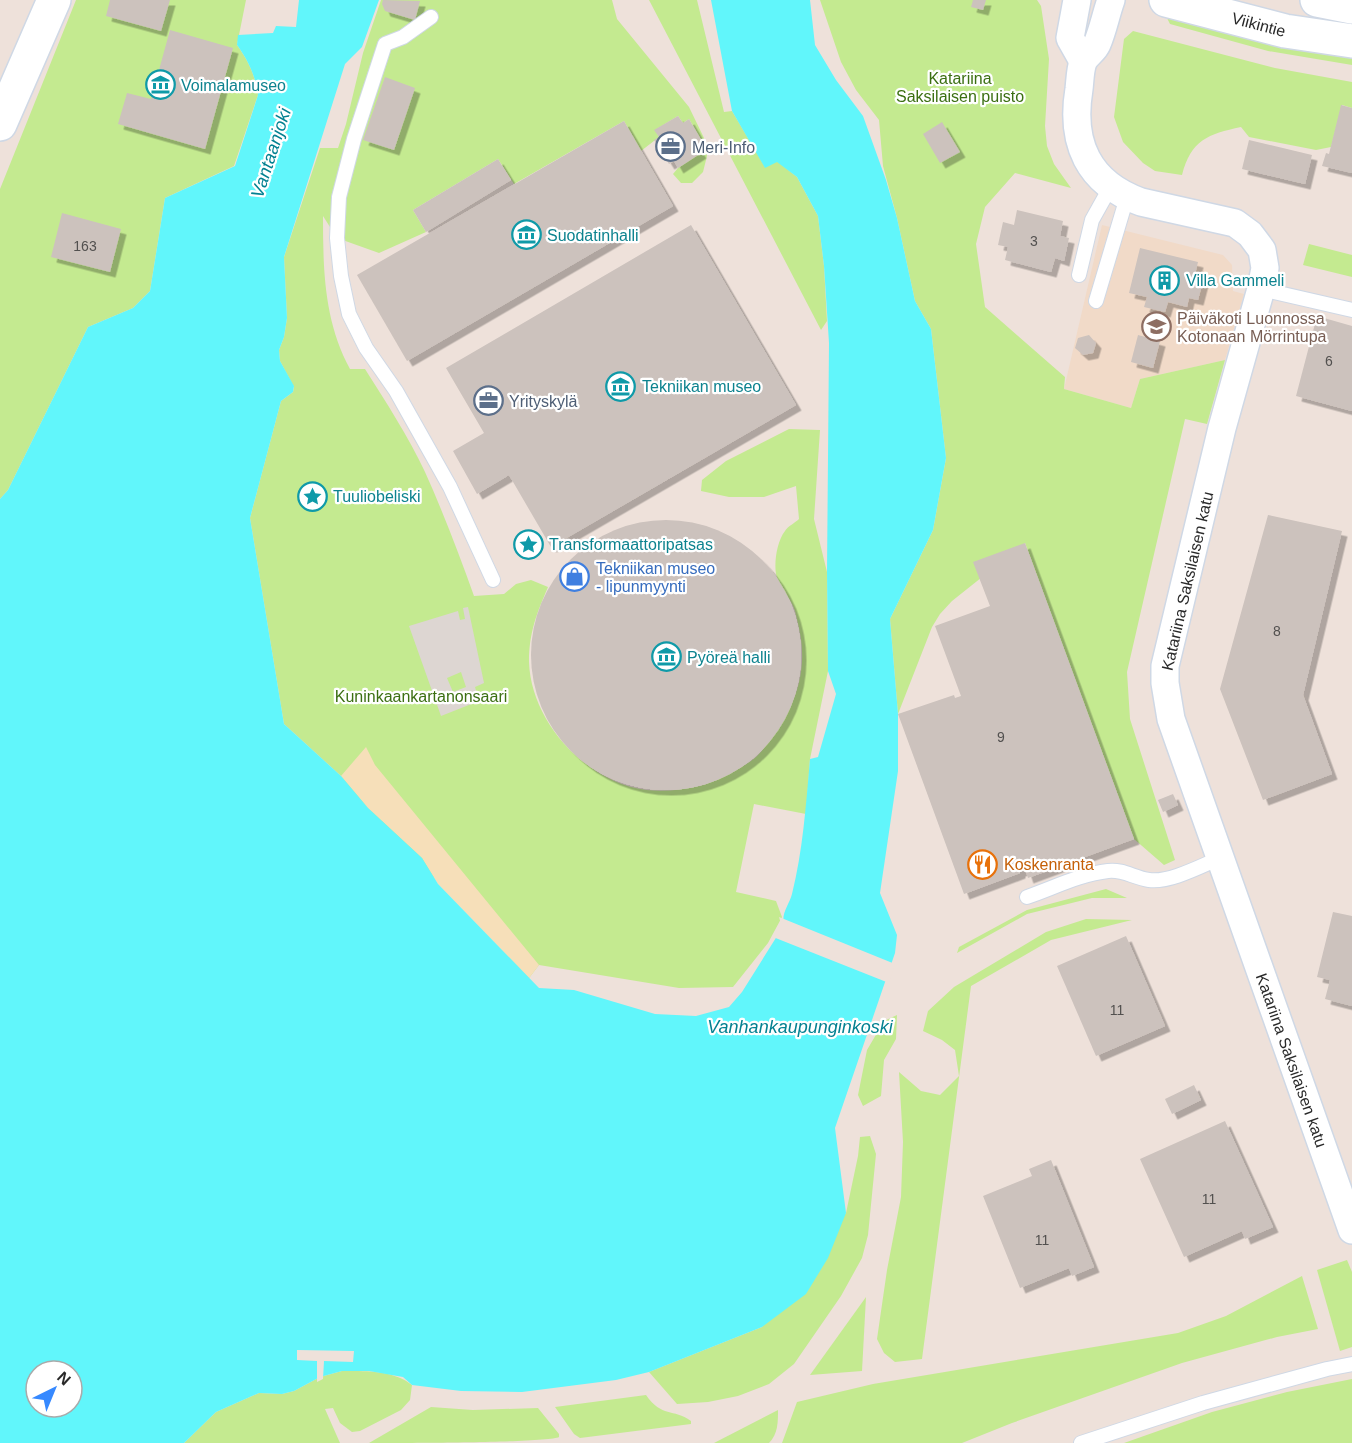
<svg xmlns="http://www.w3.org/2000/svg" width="1352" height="1443" font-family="Helvetica,sans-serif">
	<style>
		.education { fill: #f1dac8 }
		.green { fill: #c4ea90 }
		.sand { fill: #f6dfb9 }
		.plaza { fill: #ddd6d2; fill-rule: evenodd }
		.water { fill: #61f6fb; fill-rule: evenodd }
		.pier { fill: #eee1da }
		.building { fill: #ccc2bd; filter: url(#shadow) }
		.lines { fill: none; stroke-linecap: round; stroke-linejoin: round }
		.lane-casing { stroke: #cfd8e5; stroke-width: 16 }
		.street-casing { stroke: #cfd8e5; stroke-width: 30 }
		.secondary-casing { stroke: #cfd8e5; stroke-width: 36 }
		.lane { stroke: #fff; stroke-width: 14 }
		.street { stroke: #fff; stroke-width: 27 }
		.secondary { stroke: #fff; stroke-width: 33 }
		.labels { text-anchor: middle; stroke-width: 4.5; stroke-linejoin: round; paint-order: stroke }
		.number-label { font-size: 14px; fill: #52504f }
		.street-label { font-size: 16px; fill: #2a2a2a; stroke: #fff }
		.park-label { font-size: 16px; fill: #3b6f12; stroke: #fff }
		.culture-label { font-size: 16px; fill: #0d838f; stroke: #fff; text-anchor: start }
		.service-label { font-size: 16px; fill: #4e5e75; stroke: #fff; text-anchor: start }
		.education-label { font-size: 16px; fill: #785e54; stroke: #fff; text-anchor: start }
		.shop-label { font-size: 16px; fill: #366cbe; stroke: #fff; text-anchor: start }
		.food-label { font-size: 16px; fill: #c56008; stroke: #fff; text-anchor: start }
		.water-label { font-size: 18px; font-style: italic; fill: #038191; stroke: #fff }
	</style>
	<defs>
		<filter id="shadow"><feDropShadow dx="5.5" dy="5.5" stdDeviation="0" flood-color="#0004"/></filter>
	</defs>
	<rect width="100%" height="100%" fill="#eee1da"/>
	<polygon class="education" points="1102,225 1223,255 1232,265 1233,291 1244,294 1225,360 1140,379 1131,408 1064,389"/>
	<g class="green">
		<path d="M76,0H246L237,45C248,60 256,77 258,95L234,166L165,198L150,291L133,308L88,327L8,490L0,499V189Z"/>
		<path d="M381,0H612L617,19L689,107L704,138L707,156L703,172L692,183H681L673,174L678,168L701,153L697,147L703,143L689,119L683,123L678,116L655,130L659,137L641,151L624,121L514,184L498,159L413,210L426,232L379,253L337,238L323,216C323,270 324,321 350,369H365C386,402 408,436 425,472C443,512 459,554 474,596L504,594L516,584L531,580L548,587C537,613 529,632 529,662C531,722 586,782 646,790C664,792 682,790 700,786C716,782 748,766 759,754C784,726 804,690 802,651C802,639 798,623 795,611C791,598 779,587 776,574C774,562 777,541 785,531C788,526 795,523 799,519L796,486L764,497H729L701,491L702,480L726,461L789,429L820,430L814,519L827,572L828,671L810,759L806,814L754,804L736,892L776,901L782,917L768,943L733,987L679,988L539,965L529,978L350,789L341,776L284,724L250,518L281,401L293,392L294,387L280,361L279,350L284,337L287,318L284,257L320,148H338L346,124L363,53Z"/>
		<polygon points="649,0 697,0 724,112 732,111 765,167 777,161 797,177 818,216 824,266 827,321 821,330"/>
		<polygon points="820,0 1037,0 1041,6 1049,59 1045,126 1047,146 1054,164 1071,188 1015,173 985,207 976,244 985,307 1065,377 1064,389 1131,408 1140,379 1225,360 1207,424 1185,419 1127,672 1130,719 1175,860 1164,865 1134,839 1025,543 952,601 940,614 932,627 898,714 890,619 933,530 946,458 931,329 915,301 897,218 883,166 879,120 856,90 841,62"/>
		<polygon points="1167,18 1274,42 1352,55 1352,65 1268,51 1170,24"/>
		<path d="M1133,31L1275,68L1352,82V108L1342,105L1331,147L1316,150L1249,137L1241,127C1208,134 1191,140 1182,175L1155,171L1143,163L1123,142L1114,117L1124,39Z"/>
		<polygon points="1309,244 1352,255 1352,277 1303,265"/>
		<polygon points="1106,889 1127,898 1092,898 1027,914 957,953 959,947 1027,910"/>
		<polygon points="1086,919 1132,920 1051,940 971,986 922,1359 895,1362 884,1353 877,1339 887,1270 901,1197 903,1142 899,1072 921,1091 940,1095 959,1076 955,1050 942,1040 923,1031 928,1011 954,987 1046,932"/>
		<polygon points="897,1015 896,1039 884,1060 881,1096 863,1106 858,1095 867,1050 884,1021"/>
		<polygon points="870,1136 876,1154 868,1235 862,1258 841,1296 794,1364 769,1384 738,1396 708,1402 677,1404 649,1372 762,1327 846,1213 858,1156 860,1137"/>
		<polygon points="1347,1260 1352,1272 1352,1347 1340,1351 1317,1270"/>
		<polygon points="1302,1276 1318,1329 1277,1337 1182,1363 1012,1423 962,1443 782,1443 797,1402 873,1384 1178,1333 1226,1316"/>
		<polygon points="866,1297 862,1371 810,1375"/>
		<path d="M342,1371C366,1371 393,1370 412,1385L410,1400L401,1410L360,1431L352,1432L340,1423L333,1408L325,1409L340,1443H184L216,1412L259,1393L282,1394L294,1391L320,1377Z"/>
		<polygon points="1352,1379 1352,1443 1124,1443 1212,1412 1287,1392"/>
		<path d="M646,1395C662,1418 673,1408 691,1421V1424L580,1438L574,1434L555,1407Z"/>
		<path d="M431,1407L473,1410L538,1408L559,1434V1437C548,1443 395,1443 369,1443Z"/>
		<path d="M778,1410C778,1422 778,1434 769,1443H714Z"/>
	</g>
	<polygon class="sand" points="366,747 375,765 539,965 529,978 438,884 422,858 368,808 341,776"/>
	<path class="plaza" d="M468,607L484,683L475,687L479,701L441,716L409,626L458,611L460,620L465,619L463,608ZM461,672L466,687L453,692L447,678Z"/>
	<path class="water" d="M299,0H379L362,47L345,64L284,257L287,318L284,337L279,350L280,361L294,386L293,392L281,401L250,518L284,724L341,776L368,808L422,858L438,884L539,988L574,990L655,1014L696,1016L729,1007L742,992L784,925C781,913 789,905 792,894C803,850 806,804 810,759L818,757L836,694L828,671L827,572L829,343L824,266L818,216L797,177L777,162L765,168L732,111L711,0H810L815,45L836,80L863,116L886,180L897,218L915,301L931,329L946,458L933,530L890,619L898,714V771L880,893L897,935L895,953L835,1128L846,1213L828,1258L806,1294L762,1327L649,1372L616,1380L522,1392L461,1391L412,1385L403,1377L369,1371H342L320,1377L294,1391L282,1394L259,1393L216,1412L184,1443H0V499L8,490L88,327L133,308L150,291L165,198L235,166L258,95C256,77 248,60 237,45L238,35L273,33L276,26L296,27ZM36,1371H72V1407H36Z"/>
	<g class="pier">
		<polygon points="779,917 895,964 889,983 773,937 781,924"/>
		<polygon points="297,1350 354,1351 353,1362 324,1361 323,1379 317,1382 317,1361 297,1360"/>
	</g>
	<g class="building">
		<polygon points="110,0 170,0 161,31 106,16"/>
		<polygon points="383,0 420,1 415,20 385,11 382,4"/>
		<polygon points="973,0 986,0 983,10 971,7"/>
		<polygon points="170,30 233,48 205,149 118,124 127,93 151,99"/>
		<polygon points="385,77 415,88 394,150 363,140"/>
		<polygon points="1341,105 1352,108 1352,173 1322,166 1326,153 1329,154"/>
		<polygon points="678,116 683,123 689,119 703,143 697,147 701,153 678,168 674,161 669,164 654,140 659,137 654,130"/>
		<polygon points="624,121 673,206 407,361 357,275"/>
		<polygon points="942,122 960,152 940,163 923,134"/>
		<polygon points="1249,140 1312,155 1305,184 1242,169"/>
		<polygon points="498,159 511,180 426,232 413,210"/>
		<polygon points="1017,210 1063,221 1060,236 1069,238 1064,261 1055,258 1051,272 1005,260 1008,247 998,245 1003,222 1014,225"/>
		<polygon points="62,213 121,229 110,272 51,257"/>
		<polygon points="691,225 796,405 551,547 509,475 477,494 453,451 484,433 446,368"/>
		<polygon points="1140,248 1198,262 1194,279 1203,281 1198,300 1189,298 1187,307 1168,302 1165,312 1144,307 1147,297 1129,293"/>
		<polygon points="1317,316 1352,326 1352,411 1296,396"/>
		<polygon points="1089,335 1096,343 1093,353 1083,355 1075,348 1078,338"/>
		<polygon points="1138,335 1160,341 1153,368 1131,362"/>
		<polygon points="1268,515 1342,531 1303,695 1332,774 1263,800 1220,689"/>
		<circle cx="666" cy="655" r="135"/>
		<polygon points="1025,543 1134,839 1028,878 1025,869 1020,871 1020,873 964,894 898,714 954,695 955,698 961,696 935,626 990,606 973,562"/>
		<polygon points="1173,794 1178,805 1163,812 1158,800"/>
		<polygon points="1333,912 1352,916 1352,1006 1325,999 1330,980 1317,977"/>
		<polygon points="1126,936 1165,1026 1096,1056 1057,966"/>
		<polygon points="1194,1085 1201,1100 1172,1114 1165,1099"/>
		<polygon points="1225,1121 1273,1227 1245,1239 1242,1231 1184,1257 1140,1159"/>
		<polygon points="1051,1160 1094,1267 1072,1276 1069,1268 1020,1288 983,1196 1032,1176 1029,1169"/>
	</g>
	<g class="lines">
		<defs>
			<g id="lane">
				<polyline points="431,17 403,37 385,44 354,139 339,197 337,238 341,276 349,314 366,348 396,391 450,487 493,580"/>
				<polyline points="1079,275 1092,220 1111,186"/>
				<polyline points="1261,289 1352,310"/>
				<polyline points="1096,301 1127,197"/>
				<path d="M1027,897C1053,888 1081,874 1108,871C1123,869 1134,878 1149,880C1169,883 1201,866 1220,858"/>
				<polyline points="1081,1443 1203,1403 1327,1369 1352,1364"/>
			</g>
			<g id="street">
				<polyline points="1077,0 1070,38 1083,61"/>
				<path id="s1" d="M1111,0C1106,14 1103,30 1097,44C1094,51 1086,55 1083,62C1080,70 1080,81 1079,89C1070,143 1088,183 1141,202L1235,223L1250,234L1262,250L1265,268L1261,289L1222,428L1165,666V683L1171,719L1352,1230"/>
			</g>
			<g id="secondary">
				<path id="s2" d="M1166,0L1285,31L1352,41"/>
				<polyline points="1317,0 1352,7"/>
				<polyline points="0,124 54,0"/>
			</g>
		</defs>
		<use href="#lane" class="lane-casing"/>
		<use href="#street" class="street-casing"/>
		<use href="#secondary" class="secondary-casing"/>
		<use href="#lane" class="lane"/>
		<use href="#street" class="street"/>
		<use href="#secondary" class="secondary"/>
	</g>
	<defs>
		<symbol id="museum-ring" viewBox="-11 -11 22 22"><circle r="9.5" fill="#fff" stroke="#0f9aa8" stroke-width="1.5"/><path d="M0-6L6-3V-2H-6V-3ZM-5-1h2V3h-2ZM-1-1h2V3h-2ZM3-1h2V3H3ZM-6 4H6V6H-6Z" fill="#0f9aa8"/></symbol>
		<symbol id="office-ring" viewBox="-11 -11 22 22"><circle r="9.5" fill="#fff" stroke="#5c6f8a" stroke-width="1.5"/><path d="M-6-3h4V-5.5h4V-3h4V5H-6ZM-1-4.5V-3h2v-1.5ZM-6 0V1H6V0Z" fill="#5c6f8a"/></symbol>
		<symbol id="building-ring" viewBox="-11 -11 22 22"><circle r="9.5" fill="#fff" stroke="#0f9aa8" stroke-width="1.5"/><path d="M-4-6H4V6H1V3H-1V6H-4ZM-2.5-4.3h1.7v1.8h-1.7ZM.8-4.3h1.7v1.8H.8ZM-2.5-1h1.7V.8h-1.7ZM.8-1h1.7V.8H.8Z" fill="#0f9aa8"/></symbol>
		<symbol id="school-ring" viewBox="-11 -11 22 22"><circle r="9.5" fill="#fff" stroke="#8d6e63" stroke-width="1.5"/><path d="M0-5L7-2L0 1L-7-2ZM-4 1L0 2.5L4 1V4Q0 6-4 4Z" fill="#8d6e63"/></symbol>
		<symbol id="sight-ring" viewBox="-11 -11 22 22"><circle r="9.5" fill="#fff" stroke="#0f9aa8" stroke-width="1.5"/><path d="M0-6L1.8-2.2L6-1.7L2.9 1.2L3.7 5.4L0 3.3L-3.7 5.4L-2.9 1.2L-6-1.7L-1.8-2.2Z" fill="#0f9aa8"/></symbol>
		<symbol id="shop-ring" viewBox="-11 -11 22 22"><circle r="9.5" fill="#fff" stroke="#3f7fe0" stroke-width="1.5"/><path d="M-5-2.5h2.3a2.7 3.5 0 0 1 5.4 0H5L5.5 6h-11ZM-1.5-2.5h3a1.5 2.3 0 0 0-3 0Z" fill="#3f7fe0"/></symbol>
		<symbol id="restaurant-ring" viewBox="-11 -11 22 22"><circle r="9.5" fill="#fff" stroke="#e8710a" stroke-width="1.5"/><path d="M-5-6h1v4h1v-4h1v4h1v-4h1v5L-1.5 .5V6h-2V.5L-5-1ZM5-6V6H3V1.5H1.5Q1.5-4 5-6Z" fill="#e8710a"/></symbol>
	</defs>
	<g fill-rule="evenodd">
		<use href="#museum-ring" x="144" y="68" width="33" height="33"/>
		<use href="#office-ring" x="654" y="130" width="33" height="33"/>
		<use href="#museum-ring" x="510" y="218" width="33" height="33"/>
		<use href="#building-ring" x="1148" y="264" width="33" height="33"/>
		<use href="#school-ring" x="1140" y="310" width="33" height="33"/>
		<use href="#museum-ring" x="604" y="370" width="33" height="33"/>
		<use href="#office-ring" x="472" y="384" width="33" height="33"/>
		<use href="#sight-ring" x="296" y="480" width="33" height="33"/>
		<use href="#sight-ring" x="512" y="528" width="33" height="33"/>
		<use href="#shop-ring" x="558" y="560" width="33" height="33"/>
		<use href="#museum-ring" x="650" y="640" width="33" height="33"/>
		<use href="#restaurant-ring" x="966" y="848" width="33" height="33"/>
	</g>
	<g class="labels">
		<g class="number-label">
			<text x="1034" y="246">3</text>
			<text x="85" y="251">163</text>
			<text x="1329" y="366">6</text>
			<text x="1277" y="636">8</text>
			<text x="1001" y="742">9</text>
			<text x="1117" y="1015">11</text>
			<text x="1209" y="1204">11</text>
			<text x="1042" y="1245">11</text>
		</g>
		<g class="street-label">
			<text dy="6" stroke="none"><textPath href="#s2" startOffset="96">Viikintie</textPath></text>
			<text transform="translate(1187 581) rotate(-77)" y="6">Katariina Saksilaisen katu</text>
			<text dy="6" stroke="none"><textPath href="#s1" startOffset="1218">Katariina Saksilaisen katu</textPath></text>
		</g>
		<g class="park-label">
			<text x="960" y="84">Katariina<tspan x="960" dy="18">Saksilaisen puisto</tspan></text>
			<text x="421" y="702">Kuninkaankartanonsaari</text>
		</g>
		<g class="culture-label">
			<text x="181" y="91">Voimalamuseo</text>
			<text x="547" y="241">Suodatinhalli</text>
			<text x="1186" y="286">Villa Gammeli</text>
			<text x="642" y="392">Tekniikan museo</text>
			<text x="333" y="502">Tuuliobeliski</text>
			<text x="549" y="550">Transformaattoripatsas</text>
			<text x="687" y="663">Pyöreä halli</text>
		</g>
		<g class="service-label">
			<text x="692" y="153">Meri-Info</text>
			<text x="509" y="407">Yrityskylä</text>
		</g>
		<g class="education-label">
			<text x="1177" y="324">Päiväkoti Luonnossa<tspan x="1177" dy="18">Kotonaan Mörrintupa</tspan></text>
		</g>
		<g class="shop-label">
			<text x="596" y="574">Tekniikan museo<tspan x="596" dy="18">- lipunmyynti</tspan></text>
		</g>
		<g class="food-label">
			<text x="1004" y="870">Koskenranta</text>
		</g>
		<g class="water-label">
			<text transform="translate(271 153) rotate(-72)" y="6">Vantaanjoki</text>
			<text x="800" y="1033">Vanhankaupunginkoski</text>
		</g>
	</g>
	<g transform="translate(54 1389) rotate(43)"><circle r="28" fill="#ffffff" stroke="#aaaaaa" stroke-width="1.5"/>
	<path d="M0-4.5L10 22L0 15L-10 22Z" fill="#3689ff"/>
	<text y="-9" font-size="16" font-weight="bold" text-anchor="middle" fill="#2a2a2a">N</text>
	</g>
</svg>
